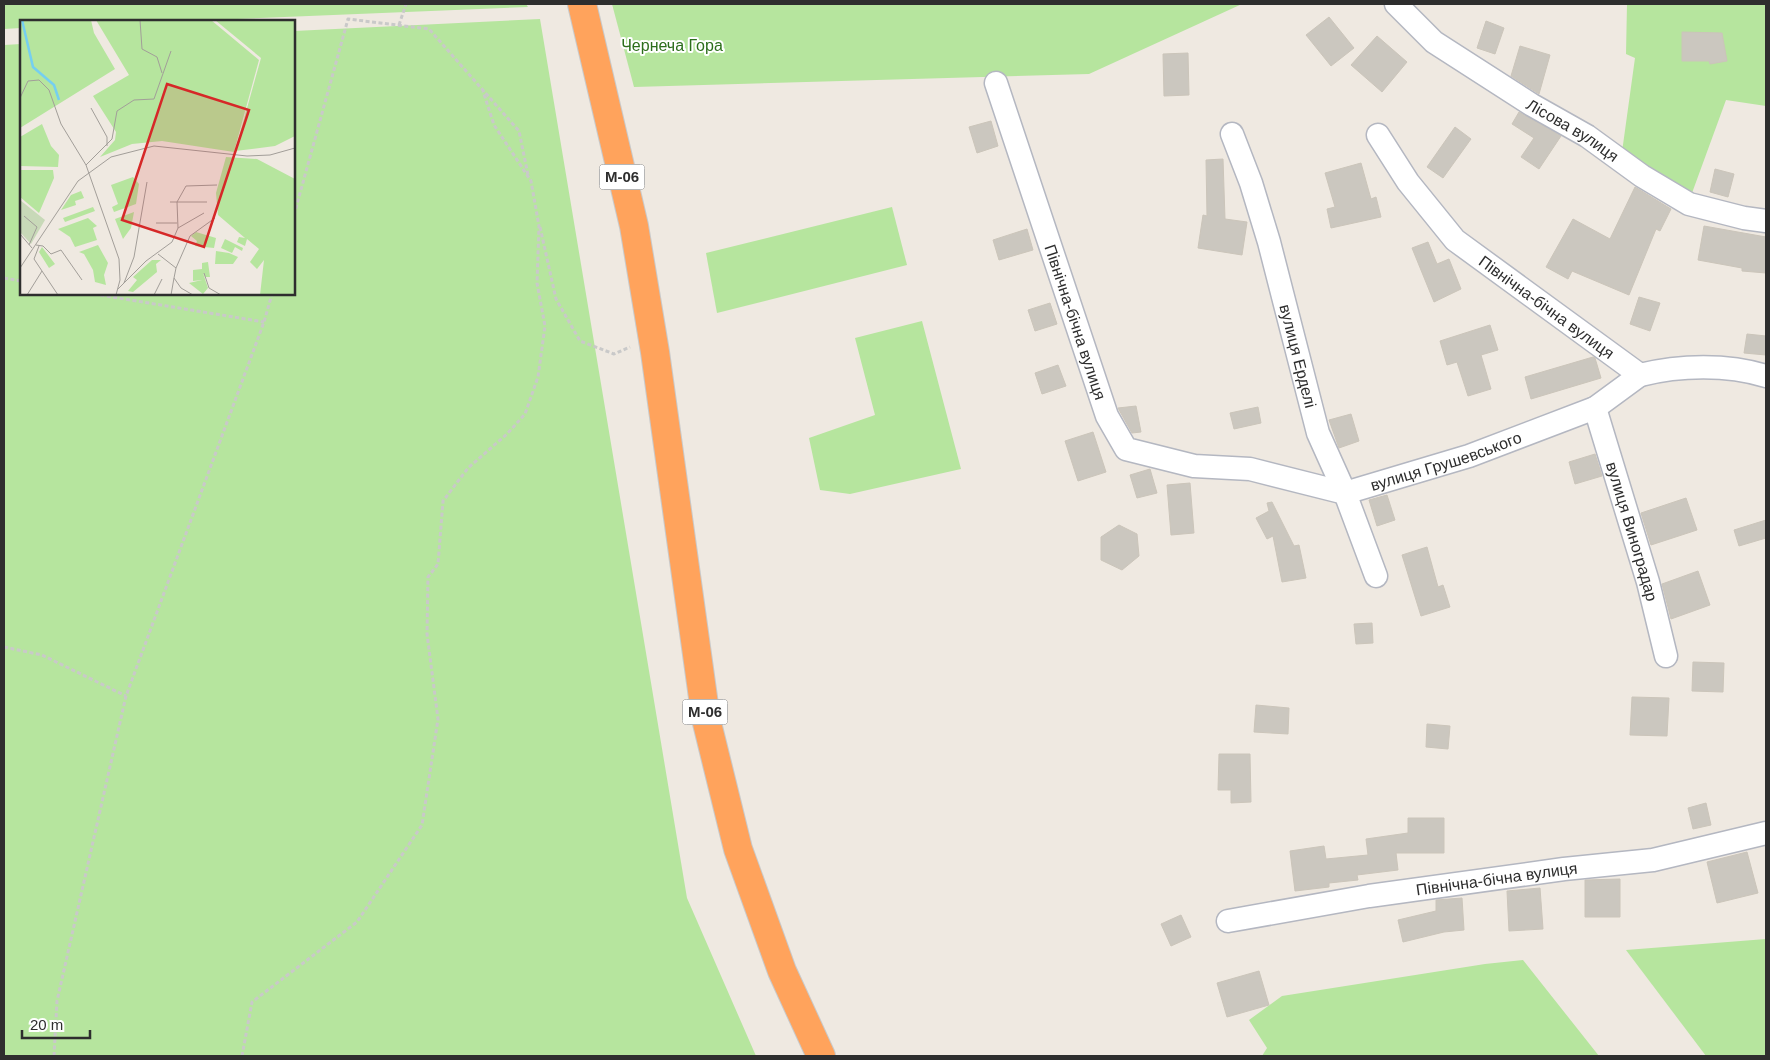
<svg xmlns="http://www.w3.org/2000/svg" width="1770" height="1060" font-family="Arial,sans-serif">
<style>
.green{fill:#b6e59e}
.building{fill:#cbc7bf;stroke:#cbc5ba}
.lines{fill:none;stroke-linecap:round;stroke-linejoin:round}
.street-casing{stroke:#b4b7c1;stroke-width:25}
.highway-casing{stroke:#c9c9c9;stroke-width:30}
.path{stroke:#c9c9c9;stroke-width:3;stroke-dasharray:4 2.5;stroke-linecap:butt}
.street{stroke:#fff;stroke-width:22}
.highway{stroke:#ffa35c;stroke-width:28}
.labels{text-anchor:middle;stroke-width:4;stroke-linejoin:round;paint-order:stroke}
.shield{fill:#fff;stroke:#6d6d6d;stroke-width:1}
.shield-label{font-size:15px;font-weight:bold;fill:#2e2e2e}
.park-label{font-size:16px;fill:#2c6e1b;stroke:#fff}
.street-label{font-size:16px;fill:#2e2e2e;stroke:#fff}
.inset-river{fill:none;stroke:#75cff0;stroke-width:2.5}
.inset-road{fill:none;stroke:#a29e99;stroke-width:1}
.view{fill:#d62828;fill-opacity:0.15;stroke:#d62828;stroke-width:2.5}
.inset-edge{fill:none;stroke:#2e2e2e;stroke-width:2.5}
</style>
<rect width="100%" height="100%" fill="#efe9e1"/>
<g class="green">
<path d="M 4,4 L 526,4 L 528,7 L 188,21 L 21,21 L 21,28 L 4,29 Z"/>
<path d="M 612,4 L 1242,4 L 1089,74 L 634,87 Z"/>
<path d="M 1627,4 L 1766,4 L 1766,106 L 1726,100 L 1692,193 L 1622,152 L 1635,58 L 1626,54 Z"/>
<path d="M 540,19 L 687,898 L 756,1056 L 4,1056 L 4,45 L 21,44 L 21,294 L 294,294 L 294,31 Z"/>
<path d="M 892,207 L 907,265 L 717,313 L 706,253 Z"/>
<path d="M 922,321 L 961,469 L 850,494 L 820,490 L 809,438 L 875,415 L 855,338 Z"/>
<path d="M 1766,939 L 1766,1056 L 1706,1056 L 1626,950 Z"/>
<path d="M 1523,960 L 1599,1056 L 1262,1056 L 1267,1048 L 1249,1020 L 1282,996 L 1485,964 Z"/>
</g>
<g class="building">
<path d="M 1329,17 L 1354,48 L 1331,66 L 1306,35 Z"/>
<path d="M 1486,21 L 1504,28 L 1495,54 L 1477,48 Z"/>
<path d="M 1682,32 L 1722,33 L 1727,61 L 1710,64 L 1709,61 L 1682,61 Z"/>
<path d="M 1377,36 L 1407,62 L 1382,92 L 1351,65 Z"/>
<path d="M 1520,46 L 1550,55 L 1539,94 L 1511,76 Z"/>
<path d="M 1188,53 L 1189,95 L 1164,96 L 1163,54 Z"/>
<path d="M 1519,112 L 1561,136 L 1539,169 L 1521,157 L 1534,138 L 1512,124 Z"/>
<path d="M 991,121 L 998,146 L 977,153 L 969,127 Z"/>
<path d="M 1455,127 L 1471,139 L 1443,178 L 1427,167 Z"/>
<path d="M 1223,159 L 1225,219 L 1247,222 L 1242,255 L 1198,248 L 1203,215 L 1207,216 L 1206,160 Z"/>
<path d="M 1361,163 L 1371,199 L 1376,197 L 1381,217 L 1331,228 L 1327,209 L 1335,207 L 1325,173 Z"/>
<path d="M 1715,169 L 1734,174 L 1728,197 L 1710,192 Z"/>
<path d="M 1635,187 L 1671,209 L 1660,231 L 1656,229 L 1629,295 L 1572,271 L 1568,279 L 1546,267 L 1573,219 L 1610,239 Z"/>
<path d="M 1704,226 L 1766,237 L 1766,273 L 1742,271 L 1742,268 L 1698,260 Z"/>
<path d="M 1027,229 L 1033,250 L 999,260 L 993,240 Z"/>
<path d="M 1428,242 L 1437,264 L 1449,259 L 1461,289 L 1434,302 L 1412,248 Z"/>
<path d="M 1639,297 L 1660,303 L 1650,331 L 1630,324 Z"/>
<path d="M 1050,303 L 1057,324 L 1035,331 L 1028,310 Z"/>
<path d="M 1490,325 L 1498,350 L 1481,355 L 1491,389 L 1468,396 L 1457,362 L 1447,365 L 1440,341 Z"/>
<path d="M 1747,334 L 1766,336 L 1766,355 L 1744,353 Z"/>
<path d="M 1593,357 L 1595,358 L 1601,378 L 1531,399 L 1525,377 Z"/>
<path d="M 1058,365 L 1066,386 L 1042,394 L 1035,373 Z"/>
<path d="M 1136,406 L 1141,432 L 1132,433 L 1118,408 Z"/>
<path d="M 1258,407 L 1261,423 L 1234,429 L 1230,413 Z"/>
<path d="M 1351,414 L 1359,441 L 1339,448 L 1329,420 Z"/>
<path d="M 1093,432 L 1106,472 L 1078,481 L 1065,441 Z"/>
<path d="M 1595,454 L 1602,476 L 1575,484 L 1569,462 Z"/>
<path d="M 1150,469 L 1157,493 L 1137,498 L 1130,475 Z"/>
<path d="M 1190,483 L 1194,533 L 1171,535 L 1167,485 Z"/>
<path d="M 1387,495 L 1395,520 L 1377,526 L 1369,500 Z"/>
<path d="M 1686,498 L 1697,530 L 1651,545 L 1641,513 Z"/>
<path d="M 1272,502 L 1294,546 L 1299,545 L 1306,578 L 1282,582 L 1273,536 L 1267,539 L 1256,518 L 1269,511 L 1267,503 Z"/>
<path d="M 1766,520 L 1766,538 L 1739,546 L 1734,530 Z"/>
<path d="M 1119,525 L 1137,534 L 1139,556 L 1122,570 L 1101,560 L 1101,537 Z"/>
<path d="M 1427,547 L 1438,587 L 1443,585 L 1450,607 L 1421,616 L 1402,555 Z"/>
<path d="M 1698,571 L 1710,605 L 1671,619 L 1662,584 Z"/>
<path d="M 1372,623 L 1373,643 L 1356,644 L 1354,624 Z"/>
<path d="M 1693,662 L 1724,663 L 1723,692 L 1692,691 Z"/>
<path d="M 1632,697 L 1669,698 L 1667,736 L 1630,735 Z"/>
<path d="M 1256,705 L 1289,708 L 1288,734 L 1254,732 Z"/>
<path d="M 1427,724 L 1450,726 L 1448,749 L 1426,747 Z"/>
<path d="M 1219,754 L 1250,754 L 1251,802 L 1231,803 L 1231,790 L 1218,790 Z"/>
<path d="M 1706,803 L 1711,825 L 1693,829 L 1688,808 Z"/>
<path d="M 1408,818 L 1444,818 L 1444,853 L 1396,853 L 1398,870 L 1357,875 L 1358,880 L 1329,883 L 1329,887 L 1295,891 L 1290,851 L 1324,846 L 1326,859 L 1368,855 L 1366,839 L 1408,833 Z"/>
<path d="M 1747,852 L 1758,893 L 1717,903 L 1707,862 Z"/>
<path d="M 1620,879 L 1620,917 L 1585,917 L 1585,880 Z"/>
<path d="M 1540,888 L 1543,929 L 1509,931 L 1507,891 Z"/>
<path d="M 1462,898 L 1464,930 L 1444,932 L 1403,942 L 1398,920 L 1436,911 L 1436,900 Z"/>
<path d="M 1181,915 L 1191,937 L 1171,946 L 1161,924 Z"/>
<path d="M 1259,971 L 1269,1005 L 1227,1017 L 1217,983 Z"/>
</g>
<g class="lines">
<defs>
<g id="street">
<path id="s1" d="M 1396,4 L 1434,42 L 1532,105 L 1587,136 L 1642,176 L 1689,204 L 1744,218 L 1766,221"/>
<path id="s2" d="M 996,83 L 1107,416 L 1126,449 L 1194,466 L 1250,469 L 1345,493 L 1469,456 L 1595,408 L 1640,375"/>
<path id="s3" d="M 1232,134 L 1251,183 L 1269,242 L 1318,433 L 1345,493 L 1376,576"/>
<path id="s4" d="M 1378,135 L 1408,182 L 1455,240 L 1640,375 C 1680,365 1727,364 1766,376"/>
<path id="s5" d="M 1595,408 L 1648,582 L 1666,656"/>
<path id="s6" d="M 1228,921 L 1369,896 L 1564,869 L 1653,860 L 1766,833"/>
</g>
<path id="highway" d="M 582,4 L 634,226 L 655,352 L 706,719 L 738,849 L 782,971 L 821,1056"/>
</defs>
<use href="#street" class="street-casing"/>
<use href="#highway" class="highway-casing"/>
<g class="path">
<path d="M 399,25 L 406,4"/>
<path d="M 294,215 L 348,19 L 429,29 L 519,131 L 528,175"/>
<path d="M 540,227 L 556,299 L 580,341 L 614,354 L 630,347"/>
<path d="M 4,278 L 21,281"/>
<path d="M 94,294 L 264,322"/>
<path d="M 4,647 L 42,655 L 126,696"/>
<path d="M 54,1056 L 57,1001 L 126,696 L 264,322 L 272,294"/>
<path d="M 242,1056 L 252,1002 L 357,922 L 422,825 L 438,719 L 427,634 L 428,577 L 438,564 L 443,501 L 468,468 L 507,434 L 525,414 L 538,377 L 545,326 L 537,283 L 539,226 L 531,181 L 494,125 L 483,91"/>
</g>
<use href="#street" class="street"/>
<use href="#highway" class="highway"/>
</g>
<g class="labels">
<g class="shield">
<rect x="599.5" y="164.5" width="45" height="25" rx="4"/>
<rect x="682.5" y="699.5" width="45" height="25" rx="4"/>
</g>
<g class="shield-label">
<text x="622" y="182">М-06</text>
<text x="705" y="717">М-06</text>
</g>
<g class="park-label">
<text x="672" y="51">Чернеча Гора</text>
</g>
<g class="street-label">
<text dy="6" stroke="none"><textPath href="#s1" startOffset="218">Лісова вулиця</textPath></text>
<text dy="6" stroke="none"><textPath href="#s4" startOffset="244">Північна-бічна вулиця</textPath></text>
<text dy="6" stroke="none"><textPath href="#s2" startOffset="252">Північна-бічна вулиця</textPath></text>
<text dy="6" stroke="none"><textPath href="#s3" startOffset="232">вулиця Ерделі</textPath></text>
<text dy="6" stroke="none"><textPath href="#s2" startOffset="719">вулиця Грушевського</textPath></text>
<text dy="6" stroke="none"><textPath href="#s5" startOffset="129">вулиця Виноградар</textPath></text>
<text dy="6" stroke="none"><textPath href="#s6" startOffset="272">Північна-бічна вулиця</textPath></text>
</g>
</g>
<g transform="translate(20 20)">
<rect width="275" height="275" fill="#efe9e1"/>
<path d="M 0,0 L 71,0 L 74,13 L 95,49 L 0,108 ZM 76,0 L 191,0 L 239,40 L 214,132 L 142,121 L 112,124 L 80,137 L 95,120 L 96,112 L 73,76 L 109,55 ZM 195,0 L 275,0 L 275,116 L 255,126 L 215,131 L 241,38 ZM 22,104 L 31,126 L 39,135 L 38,147 L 0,146 L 0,117 ZM 206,137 L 237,139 L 275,159 L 275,275 L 240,275 L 244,240 L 237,249 L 230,242 L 239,229 L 227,219 L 225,226 L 217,222 L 219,217 L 225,218 L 198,195 L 196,173 ZM 0,150 L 33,150 L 34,158 L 19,193 L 0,177 ZM 113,157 L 119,164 L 116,184 L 94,192 L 92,187 L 98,184 L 91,165 ZM 61,171 L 64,178 L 55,181 L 56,185 L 41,190 L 51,175 ZM 73,187 L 75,191 L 45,202 L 43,198 ZM 114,192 L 111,208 L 103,219 L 95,199 ZM 68,198 L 77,206 L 73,208 L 77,220 L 55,227 L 50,217 L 38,209 ZM 176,212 L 196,218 L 194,228 L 175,226 L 177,221 L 171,216 ZM 205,219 L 223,228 L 222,231 L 215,227 L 212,233 L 201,228 ZM 78,225 L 88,243 L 84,255 L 86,265 L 75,262 L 73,250 L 64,234 L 59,232 ZM 22,227 L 35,244 L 29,248 L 19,232 ZM 196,231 L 209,233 L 218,237 L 213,244 L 195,244 ZM 132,240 L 141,240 L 136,244 L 137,252 L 113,272 L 108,271 L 117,260 L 113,257 ZM 188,242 L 190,257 L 185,257 L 183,253 L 188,268 L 183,274 L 169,263 L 182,260 L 173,261 L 173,250 L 182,249 L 182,243 Z" fill="#b6e59e"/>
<path d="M 0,180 L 25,200 L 11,224 L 0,212 Z" fill="#c8d9b8"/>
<path class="inset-river" d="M 2,0 L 13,47 L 34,65 L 39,80"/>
<path class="inset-road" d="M 120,0 L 122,29 L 137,37 L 142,53M 0,78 L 8,61 L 19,60 L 29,70 L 41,104 L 66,145 L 99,239 L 100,260 L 96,275M 71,88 L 87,117 L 87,126M 66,145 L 92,119 L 97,91 L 114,80 L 134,79 L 151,31M 150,182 L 187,182M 4,196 L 17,207 L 9,225M 136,203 L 157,203M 158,208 L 157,182 L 166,166 L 197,165M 0,214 L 12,228M 16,225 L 23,226 L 31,234 L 41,230 L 62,260M 19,226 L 14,239 L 38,275M 138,234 L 156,248 L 154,258M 0,248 L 58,161 L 91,137 L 134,126 L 227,136 L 250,135 L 275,128M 156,248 L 170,216 L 195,198M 184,253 L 189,268 L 201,275M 104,263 L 114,237 L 127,162M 97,270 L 126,241 L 152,222 L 158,208 L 184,193M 7,275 L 22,251M 134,275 L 142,259M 151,275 L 154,258 L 161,268 L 173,275"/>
<path class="view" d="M 147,64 L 229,90 L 184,227 L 102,200 Z"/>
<rect width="275" height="275" class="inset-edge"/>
</g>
<rect width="1770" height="1060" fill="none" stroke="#2e2e2e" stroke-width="10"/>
<path d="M22 1030v8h68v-8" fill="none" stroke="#2e2e2e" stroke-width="2.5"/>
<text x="30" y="1030" font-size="15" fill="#2e2e2e" stroke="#ffffff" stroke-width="4" paint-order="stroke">20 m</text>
</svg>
